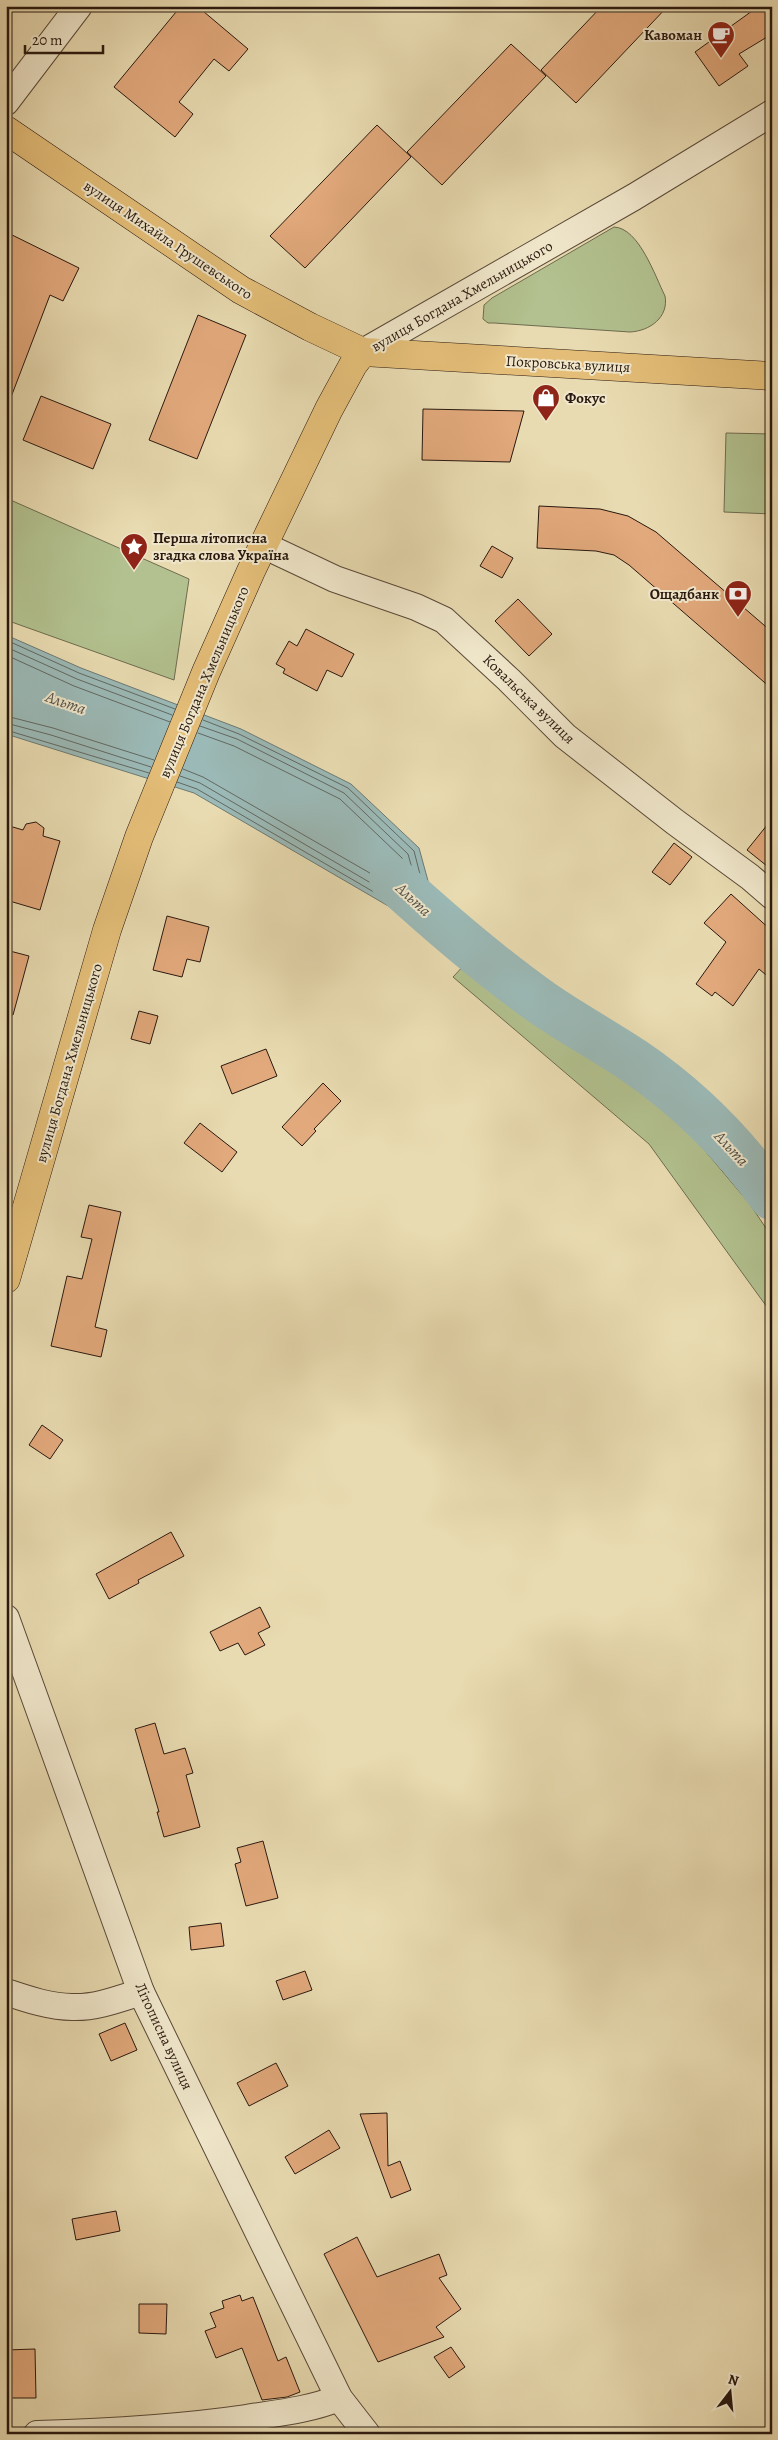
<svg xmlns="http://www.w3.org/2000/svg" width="778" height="2440" font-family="Alegreya,serif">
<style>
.green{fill:#b2c18f;stroke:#6e6c4f}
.water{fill:#9bb9b6;stroke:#6d7973}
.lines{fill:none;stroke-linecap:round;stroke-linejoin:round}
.shore{stroke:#626862;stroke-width:1}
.river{stroke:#9bb9b6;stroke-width:46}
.building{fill:#e2a97c;stroke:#29180f}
.minor-casing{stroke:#594938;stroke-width:28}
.major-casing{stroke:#29180f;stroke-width:29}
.minor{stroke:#f1e8cc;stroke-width:26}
.major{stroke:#e4be78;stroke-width:28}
.labels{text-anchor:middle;stroke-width:4;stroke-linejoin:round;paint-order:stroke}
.poi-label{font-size:15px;font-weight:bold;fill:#29180f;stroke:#f1e8cc;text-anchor:end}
.street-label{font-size:15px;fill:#29180f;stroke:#f1e8cc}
.water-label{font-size:16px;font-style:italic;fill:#515049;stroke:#f1e8cc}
</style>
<rect width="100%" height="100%" fill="#e9dbb1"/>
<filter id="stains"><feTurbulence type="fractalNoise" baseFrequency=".004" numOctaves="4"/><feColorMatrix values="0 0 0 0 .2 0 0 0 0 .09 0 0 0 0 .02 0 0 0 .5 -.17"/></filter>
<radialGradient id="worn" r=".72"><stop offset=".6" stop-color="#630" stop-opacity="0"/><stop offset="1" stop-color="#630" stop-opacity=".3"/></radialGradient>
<g class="green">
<path d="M 614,227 C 639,228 655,276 665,296 C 669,317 650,331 630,332 L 494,323 L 488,323 L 483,319 L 484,305 L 492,298 Z"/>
<path d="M 726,433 L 772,434 L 772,514 L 724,512 Z"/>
<path d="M 6,498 L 189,579 L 174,680 L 6,620 Z"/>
<path d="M 468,961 L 538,1017 L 669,1108 L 749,1203 L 772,1237 L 772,1314 L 649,1144 L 453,977 Z"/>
</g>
<path class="water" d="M 6,635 L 81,668 L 241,729 L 351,784 L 419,848 L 439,921 L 402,914 L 194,793 L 6,734 Z"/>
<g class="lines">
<g class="shore">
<path d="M 6,640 L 79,673 L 175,709"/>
<path d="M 6,647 L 77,679 L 172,715"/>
<path d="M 6,655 L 74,686 L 170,722"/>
<path d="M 6,716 L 53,728 L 154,760"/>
<path d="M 6,723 L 51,735 L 151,767"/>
<path d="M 6,730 L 149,773"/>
<path d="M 183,769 L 203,777 L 408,895 L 411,894 L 402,858 L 340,799 L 234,746 L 198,733"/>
<path d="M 180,776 L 200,783 L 405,903 L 422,905 L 408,854 L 344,793 L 237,739 L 200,726"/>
<path d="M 177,782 L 197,789 L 403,909 L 430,913 L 414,851 L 348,788 L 239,734 L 203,720"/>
</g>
<path class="river" d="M 392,879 C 439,922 489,965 541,1002 C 571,1023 604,1041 634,1061 C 687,1097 735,1145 772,1197"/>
</g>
<g class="building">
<path d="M 181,6 L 197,6 L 248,49 L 229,71 L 214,59 L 179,102 L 193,114 L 175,137 L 114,87 Z"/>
<path d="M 602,6 L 668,6 L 576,103 L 541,70 Z"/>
<path d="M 759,6 L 772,6 L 772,34 L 739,54 L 748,66 L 719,86 L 695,52 Z"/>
<path d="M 511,44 L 546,76 L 442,185 L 407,152 Z"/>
<path d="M 377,125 L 411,157 L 305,268 L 270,236 Z"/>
<path d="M 6,232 L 79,268 L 63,301 L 50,295 L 8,405 L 6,405 Z"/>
<path d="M 198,315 L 246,335 L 197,459 L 149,440 Z"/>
<path d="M 41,396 L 111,424 L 93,469 L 23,440 Z"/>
<path d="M 423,409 L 524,411 L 510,462 L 422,460 Z"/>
<path d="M 539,506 L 600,509 L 628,516 L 656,532 L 772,632 L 772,689 L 629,565 L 614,555 L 596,551 L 537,548 Z"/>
<path d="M 492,546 L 513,558 L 502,578 L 480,566 Z"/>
<path d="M 518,599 L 552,634 L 529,656 L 495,621 Z"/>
<path d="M 306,629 L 354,654 L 342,677 L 327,670 L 317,691 L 283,673 L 285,669 L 276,664 L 289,641 L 297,646 Z"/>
<path d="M 772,819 L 772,870 L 747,850 Z"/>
<path d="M 36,822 L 44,828 L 43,836 L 60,841 L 40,910 L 6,900 L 6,825 L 23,830 L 26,824 Z"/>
<path d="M 674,843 L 692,857 L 670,885 L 652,872 Z"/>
<path d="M 731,894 L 772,931 L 772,980 L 759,969 L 733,1006 L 715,992 L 712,996 L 696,984 L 726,942 L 704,923 Z"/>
<path d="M 167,916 L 209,927 L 200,962 L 187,959 L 182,977 L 153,970 Z"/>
<path d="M 6,950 L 29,956 L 13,1015 L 6,1014 Z"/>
<path d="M 139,1011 L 158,1016 L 150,1044 L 131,1039 Z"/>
<path d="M 266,1049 L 277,1076 L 232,1094 L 221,1066 Z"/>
<path d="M 323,1083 L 341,1101 L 314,1129 L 316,1131 L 302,1146 L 282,1127 Z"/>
<path d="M 200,1123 L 237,1152 L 222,1172 L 184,1143 Z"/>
<path d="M 89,1205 L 121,1212 L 95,1327 L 107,1330 L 101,1357 L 51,1346 L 67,1276 L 82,1279 L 92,1239 L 81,1237 Z"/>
<path d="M 42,1425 L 63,1440 L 50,1459 L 29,1445 Z"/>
<path d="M 171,1532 L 184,1556 L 138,1580 L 139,1583 L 109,1599 L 96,1574 Z"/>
<path d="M 260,1607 L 270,1627 L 258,1633 L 265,1645 L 245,1655 L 238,1643 L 220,1651 L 210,1632 Z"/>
<path d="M 155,1723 L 164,1754 L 185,1748 L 193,1773 L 186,1775 L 200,1827 L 164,1837 L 157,1812 L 159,1812 L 135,1729 Z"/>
<path d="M 263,1841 L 278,1898 L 246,1906 L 235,1864 L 241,1862 L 237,1848 Z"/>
<path d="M 221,1923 L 224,1946 L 191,1950 L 189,1927 Z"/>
<path d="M 305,1971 L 312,1990 L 283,2000 L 276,1981 Z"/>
<path d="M 125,2023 L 137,2050 L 111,2061 L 99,2034 Z"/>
<path d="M 276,2063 L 288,2086 L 249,2106 L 237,2083 Z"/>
<path d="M 387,2113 L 388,2166 L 400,2161 L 411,2190 L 391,2198 L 360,2114 Z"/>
<path d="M 329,2130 L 340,2148 L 295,2174 L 285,2157 Z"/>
<path d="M 116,2211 L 120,2231 L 76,2240 L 72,2219 Z"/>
<path d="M 357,2237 L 377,2277 L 439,2254 L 447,2275 L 439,2278 L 461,2309 L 436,2327 L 444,2337 L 378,2362 L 324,2254 Z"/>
<path d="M 240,2295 L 242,2301 L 253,2297 L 278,2361 L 286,2357 L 300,2392 L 287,2397 L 262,2400 L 242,2348 L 216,2358 L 205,2331 L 216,2327 L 210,2313 L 224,2308 L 222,2301 Z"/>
<path d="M 139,2304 L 167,2304 L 166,2334 L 139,2333 Z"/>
<path d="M 451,2347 L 465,2367 L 449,2378 L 434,2357 Z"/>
<path d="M 35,2349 L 36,2398 L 6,2398 L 6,2350 Z"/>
</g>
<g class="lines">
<defs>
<g id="minor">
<path d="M 6,102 L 79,6"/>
<path d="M 363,352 L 634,197 L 772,113"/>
<path d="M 263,545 L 335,579 L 416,607 L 444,620 L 509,680 L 565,736 L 675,822 L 750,877 L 772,896"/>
<path d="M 6,1618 L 141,1992 L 339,2398 L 367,2434"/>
<path d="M 6,1992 C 27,1999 50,2007 72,2007 C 95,2008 119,1999 141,1992"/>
<path d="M 37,2434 C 107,2432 177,2428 246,2418 C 278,2413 309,2410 339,2398"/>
</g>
<g id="major">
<path d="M 6,130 L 241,290 L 310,327 L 363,352 L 772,376"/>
<path d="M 6,1279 L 107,930 L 139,837 L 206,672 L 251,571 L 329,409 L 353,365 L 363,352"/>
</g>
</defs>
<use href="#minor" class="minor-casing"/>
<use href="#major" class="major-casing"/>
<use href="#minor" class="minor"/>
<use href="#major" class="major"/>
</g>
<defs>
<symbol id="cafe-pin" viewBox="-11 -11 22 30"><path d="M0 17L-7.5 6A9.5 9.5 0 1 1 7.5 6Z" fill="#8f2418" stroke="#f1e8cc"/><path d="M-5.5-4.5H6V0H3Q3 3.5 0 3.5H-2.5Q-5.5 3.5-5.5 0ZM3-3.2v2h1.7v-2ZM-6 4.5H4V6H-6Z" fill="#fff"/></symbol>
<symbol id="shop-pin" viewBox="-11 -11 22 30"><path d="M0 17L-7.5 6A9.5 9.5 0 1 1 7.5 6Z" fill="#8f2418" stroke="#f1e8cc"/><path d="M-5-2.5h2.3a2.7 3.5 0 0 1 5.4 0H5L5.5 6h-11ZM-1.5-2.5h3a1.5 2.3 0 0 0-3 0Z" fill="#fff"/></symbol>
<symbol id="sight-pin" viewBox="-11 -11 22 30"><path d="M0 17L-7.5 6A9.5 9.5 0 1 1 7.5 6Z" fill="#8f2418" stroke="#f1e8cc"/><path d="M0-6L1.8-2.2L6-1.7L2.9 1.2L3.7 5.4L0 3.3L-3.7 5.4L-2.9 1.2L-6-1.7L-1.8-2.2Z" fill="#fff"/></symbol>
<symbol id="bank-pin" viewBox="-11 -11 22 30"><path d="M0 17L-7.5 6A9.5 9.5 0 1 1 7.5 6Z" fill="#8f2418" stroke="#f1e8cc"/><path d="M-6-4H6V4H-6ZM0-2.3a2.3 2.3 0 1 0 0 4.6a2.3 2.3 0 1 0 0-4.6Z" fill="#fff"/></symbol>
</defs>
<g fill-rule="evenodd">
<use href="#cafe-pin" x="705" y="19" width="32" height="43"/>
<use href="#shop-pin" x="530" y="382" width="32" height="43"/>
<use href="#sight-pin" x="118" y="531" width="32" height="43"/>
<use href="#bank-pin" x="722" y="578" width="32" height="43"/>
</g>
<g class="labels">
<g class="poi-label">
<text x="702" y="40">Кавоман</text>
<text x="565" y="403" text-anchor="start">Фокус</text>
<text x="153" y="543" text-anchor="start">Перша літописна<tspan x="153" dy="17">згадка слова Україна</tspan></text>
<text x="719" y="599">Ощадбанк</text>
</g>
<g class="street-label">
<text transform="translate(168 240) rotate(34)" y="5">вулиця Михайла Грушевського</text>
<text transform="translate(462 296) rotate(-30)" y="5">вулиця Богдана Хмельницького</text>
<text transform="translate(568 364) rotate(3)" y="5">Покровська вулиця</text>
<text transform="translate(204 682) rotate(-67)" y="5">вулиця Богдана Хмельницького</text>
<text transform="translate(529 699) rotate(44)" y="5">Ковальська вулиця</text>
<text transform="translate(69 1063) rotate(-74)" y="5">вулиця Богдана Хмельницького</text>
<text transform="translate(164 2036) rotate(65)" y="5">Літописна вулиця</text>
</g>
<g class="water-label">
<text transform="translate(66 702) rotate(19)" y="6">Альта</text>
<text transform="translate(414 899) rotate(43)" y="6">Альта</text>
<text transform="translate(732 1148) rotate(47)" y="6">Альта</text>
</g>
</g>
<rect width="778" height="2440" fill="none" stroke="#e9dbb1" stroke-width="25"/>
<rect x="8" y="8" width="763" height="2425" fill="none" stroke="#29180f" stroke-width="2.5"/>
<rect x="12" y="12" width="753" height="2415" fill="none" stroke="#29180f"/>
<g transform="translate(730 2392) rotate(16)" stroke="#f1e8cc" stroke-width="4" paint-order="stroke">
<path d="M0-4L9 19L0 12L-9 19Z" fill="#29180f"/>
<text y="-8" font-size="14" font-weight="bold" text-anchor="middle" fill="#29180f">N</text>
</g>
<path d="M25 45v8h78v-8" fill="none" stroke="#29180f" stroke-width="2.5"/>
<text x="32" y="45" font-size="15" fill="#29180f" stroke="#f1e8cc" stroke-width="4" paint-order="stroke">20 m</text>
<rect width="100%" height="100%" filter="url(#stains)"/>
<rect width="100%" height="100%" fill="url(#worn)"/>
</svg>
